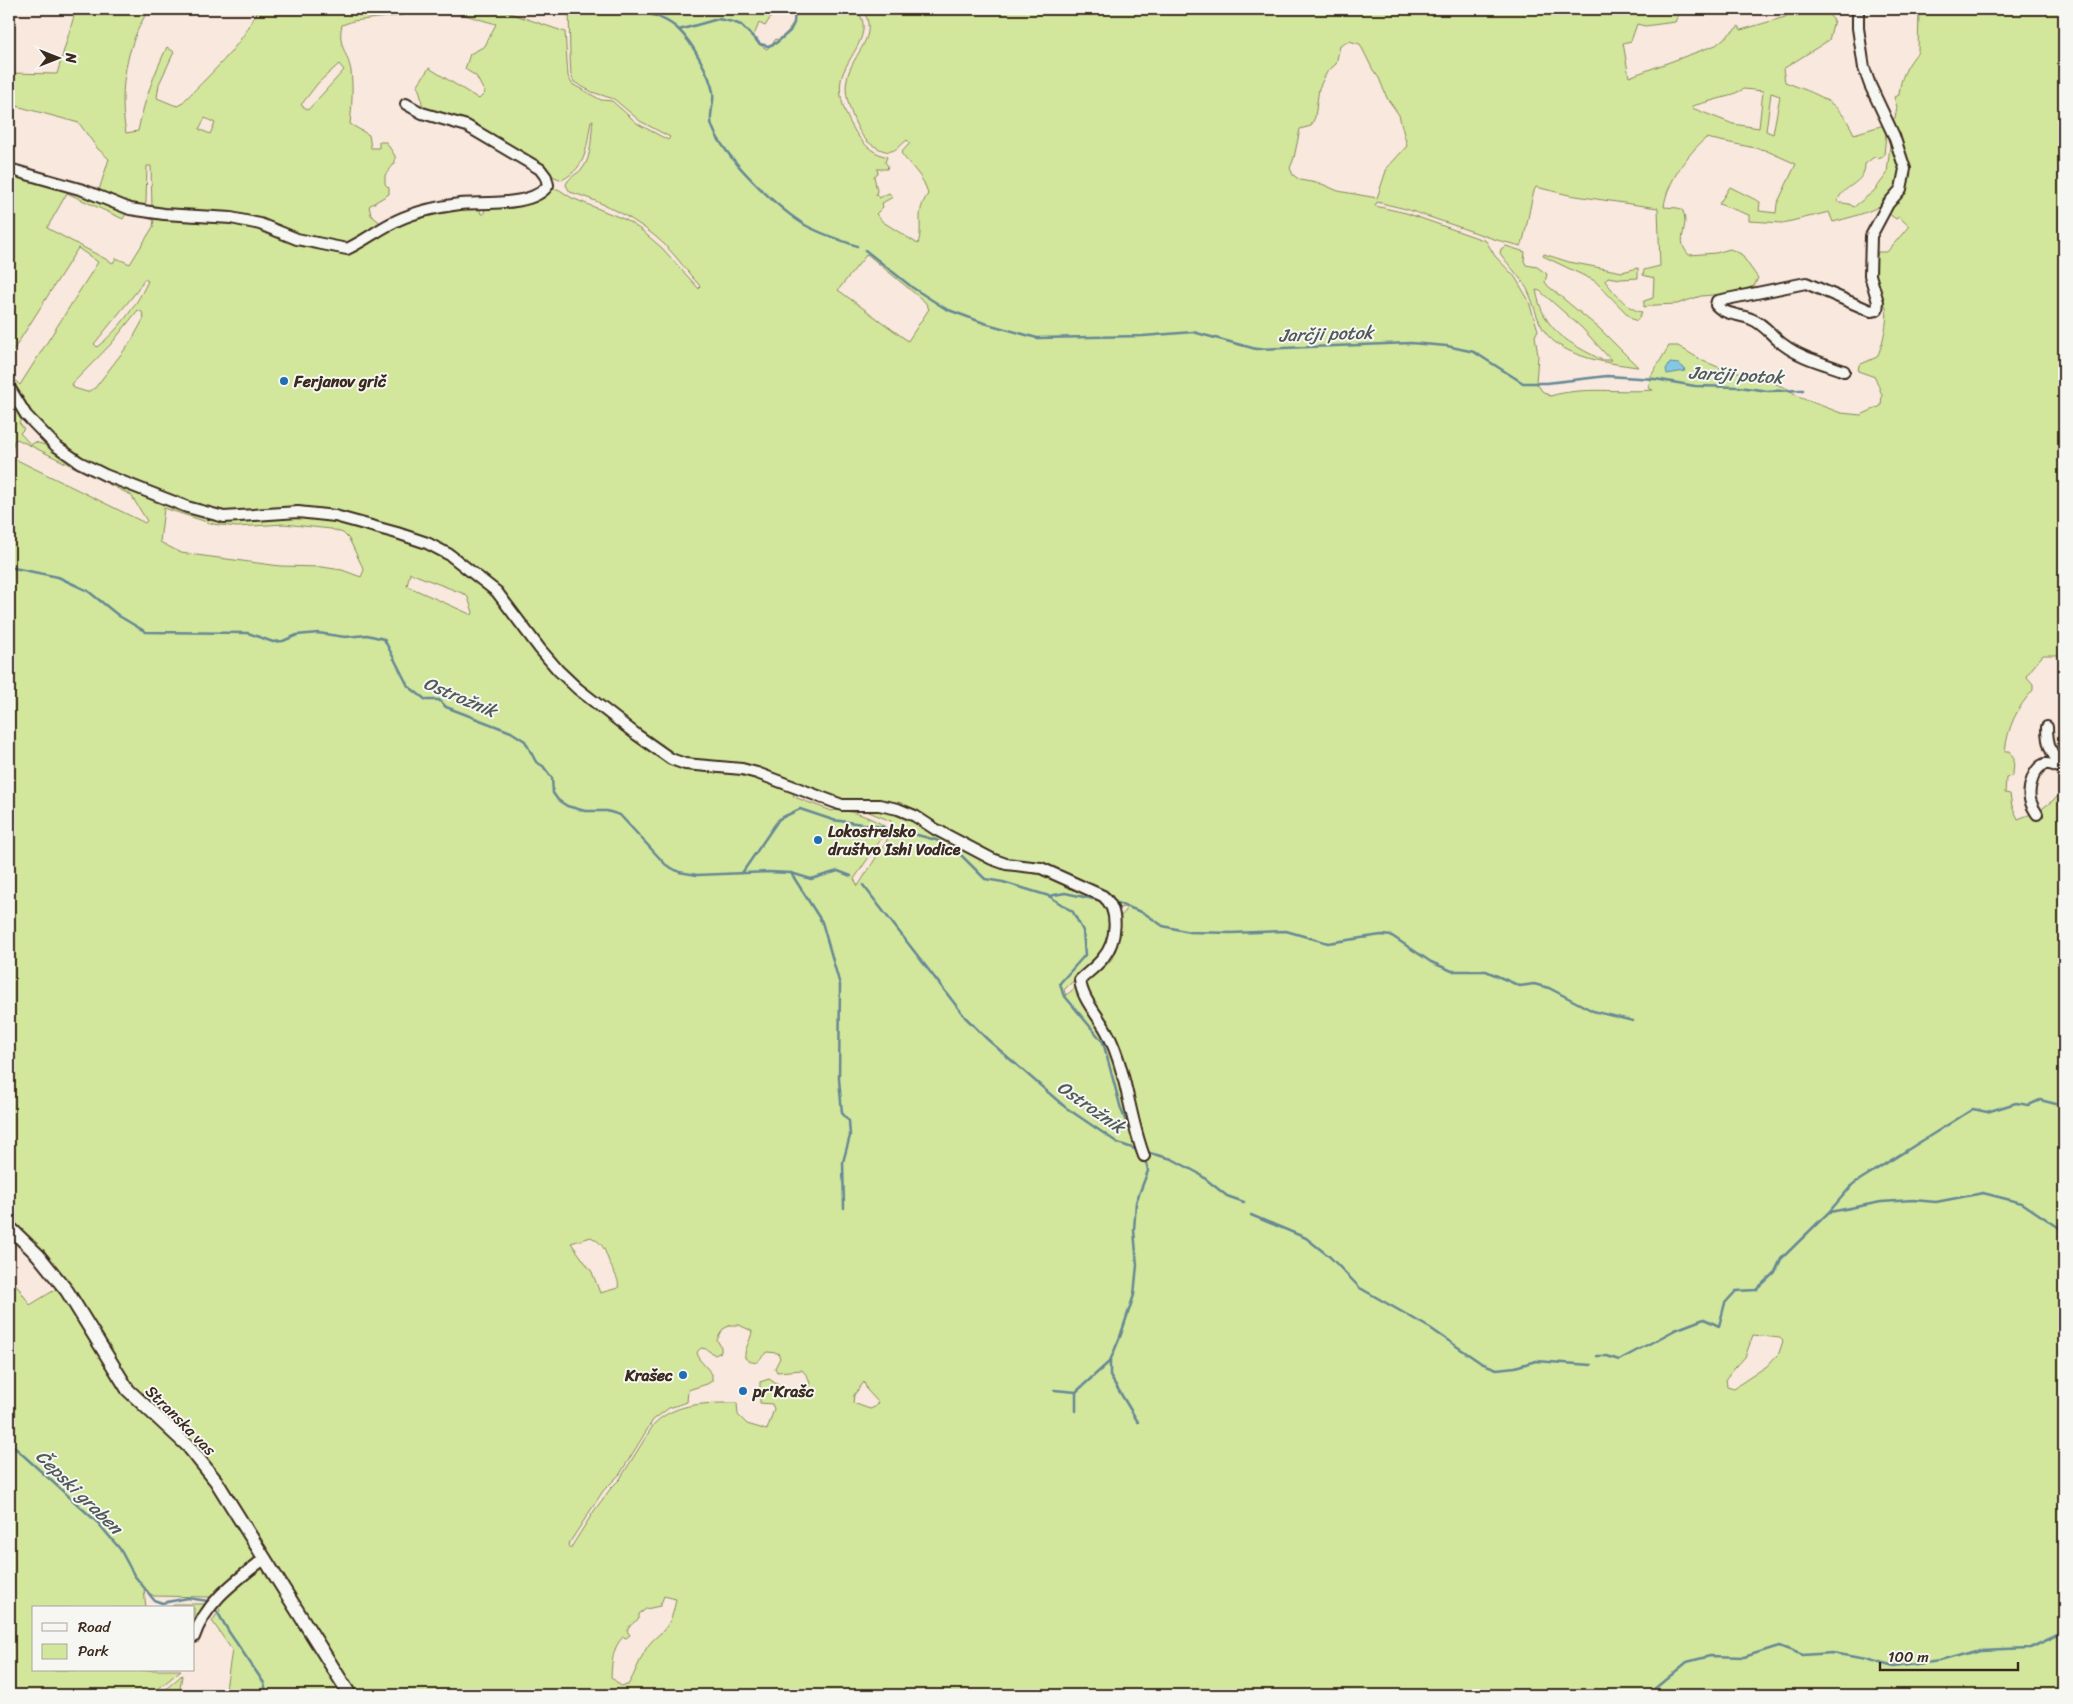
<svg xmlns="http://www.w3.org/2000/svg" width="2073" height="1704" font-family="Sriracha,sans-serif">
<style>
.green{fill:#d2e79b;stroke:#86885c;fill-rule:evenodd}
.water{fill:#83c7e4;stroke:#668895}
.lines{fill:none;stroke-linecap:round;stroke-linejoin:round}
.stream{stroke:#668895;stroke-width:2.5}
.minor-casing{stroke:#3b2a1e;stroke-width:14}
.tertiary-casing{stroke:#3b2a1e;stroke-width:16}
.minor{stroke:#f6f6f2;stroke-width:10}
.tertiary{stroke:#f6f6f2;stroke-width:12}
.poi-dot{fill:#1f6fb2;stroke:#f6f6f2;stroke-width:2}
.labels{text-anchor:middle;stroke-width:4;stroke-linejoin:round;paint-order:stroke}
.poi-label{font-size:16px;font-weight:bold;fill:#3b2a1e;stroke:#f6f6f2;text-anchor:start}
.street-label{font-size:16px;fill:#3b2a1e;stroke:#f6f6f2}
.water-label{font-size:18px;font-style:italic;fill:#515959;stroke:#f6f6f2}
</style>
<rect width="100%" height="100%" fill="#f8e8dd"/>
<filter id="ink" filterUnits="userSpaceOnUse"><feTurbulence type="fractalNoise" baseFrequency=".02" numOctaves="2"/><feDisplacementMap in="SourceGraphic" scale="10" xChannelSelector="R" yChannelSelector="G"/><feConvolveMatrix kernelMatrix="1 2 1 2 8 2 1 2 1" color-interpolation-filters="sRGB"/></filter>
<g filter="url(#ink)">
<g class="green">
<path d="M 76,9 L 149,9 C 126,45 118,91 126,133 L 138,131 C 144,101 154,74 167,47 L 174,52 L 159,84 L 157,98 L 174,105 L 179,106 C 208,76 242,47 258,9 L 408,9 L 403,15 L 353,21 L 342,25 C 337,45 348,53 351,71 C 353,89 352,106 350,124 L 369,135 L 371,148 L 379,148 L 379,142 L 386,142 L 395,156 L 395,163 L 385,175 L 385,184 L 389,188 L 389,194 L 369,206 L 371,215 L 383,225 L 354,243 L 335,246 L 287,231 L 152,209 L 151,166 L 147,166 L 146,202 L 143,209 L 98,193 L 109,159 L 97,148 L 79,123 L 9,104 L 9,73 L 57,74 ZM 339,64 L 344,70 L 308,110 L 301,105 L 318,83 ZM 205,118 L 215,123 L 210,134 L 199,129 Z"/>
<path d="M 444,9 L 498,9 L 565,32 L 568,76 L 572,84 L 601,100 L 612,101 L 638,124 L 668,140 L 670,137 L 640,121 L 614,99 L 592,92 L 574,82 L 571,75 L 570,56 L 569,9 L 776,9 L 765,26 L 759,23 L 753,38 L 758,39 L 757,43 L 767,49 L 776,39 L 781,40 C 788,31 798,21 794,9 L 856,9 C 877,33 846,56 841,80 C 838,96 845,114 853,128 C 862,143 870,152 887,157 L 885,162 L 888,166 L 887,169 L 877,169 L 878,173 L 874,176 L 877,191 L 876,194 L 879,198 L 889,193 L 893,197 L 882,203 L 883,207 L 876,214 L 883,222 L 918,244 C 924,225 914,214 928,194 C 924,176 911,167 901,153 L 910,143 L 907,140 C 894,151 891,156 874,146 C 863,140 859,131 854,120 C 849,106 844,93 847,79 C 852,53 881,36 862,9 L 1681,9 L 1675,22 L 1645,26 L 1637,24 L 1631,41 L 1623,43 L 1629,77 L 1716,45 L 1739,26 L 1741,30 L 1785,17 L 1796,9 L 1822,9 L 1834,20 L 1829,40 L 1783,69 L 1785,82 C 1818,95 1838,99 1854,134 L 1884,125 L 1886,134 L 1884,155 L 1879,158 L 1874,157 L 1865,164 C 1865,185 1843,184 1837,202 L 1849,204 L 1854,207 L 1874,191 L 1887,174 L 1891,135 C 1896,147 1904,160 1903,173 C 1902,206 1859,215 1833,222 L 1829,212 L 1783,223 L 1749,221 L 1749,215 L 1719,204 L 1730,187 L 1760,202 L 1759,211 L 1776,213 L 1777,204 L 1796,164 L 1765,150 L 1706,138 C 1688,153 1666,184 1664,207 L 1678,208 L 1683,211 C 1690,229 1674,239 1689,255 L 1716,253 L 1730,249 L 1741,254 L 1758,278 L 1754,286 L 1734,293 L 1701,296 L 1677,304 L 1655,305 L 1644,307 L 1644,301 L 1653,298 L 1654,278 L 1643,275 L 1644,270 L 1660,266 L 1658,208 L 1569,195 L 1536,187 C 1531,194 1527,232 1521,246 L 1497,240 L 1406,209 L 1377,202 L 1375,206 L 1406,213 L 1486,241 L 1495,256 L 1515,277 L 1528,299 L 1538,330 L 1535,336 L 1538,356 L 1536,382 L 1542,391 L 1550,396 C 1586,386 1616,393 1653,390 L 1648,388 L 1651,376 L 1669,346 L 1678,346 L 1703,361 L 1731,372 L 1744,372 L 1754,375 L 1788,389 L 1801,398 L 1841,413 L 1861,415 L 1881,406 L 1882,395 L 1875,377 L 1858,371 L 1859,365 L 1877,357 C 1882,348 1889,318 1886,308 C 1880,289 1870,273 1878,252 L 1887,252 L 1909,226 L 1899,217 L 1896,219 L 1889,214 L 1889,206 C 1918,172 1906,158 1889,121 L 1895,118 L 1897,107 L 1894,97 L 1899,95 C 1900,78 1907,65 1918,52 L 1919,9 L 2064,9 L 2064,655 L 2043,655 L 2026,676 L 2033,684 L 2033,690 C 2017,708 2008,726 2005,751 L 2010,751 L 2014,759 L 2013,775 L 2006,778 L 2005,793 L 2010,794 L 2012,806 L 2018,819 L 2039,811 L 2064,792 L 2064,1695 L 355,1695 C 316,1635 279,1573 240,1513 C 227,1492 216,1472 201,1453 C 177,1421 142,1402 119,1369 C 81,1315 61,1265 9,1222 L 9,391 L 24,416 L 19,423 L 24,429 L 20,433 L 31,445 L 35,442 L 55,448 L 104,477 L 203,515 L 223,519 L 298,515 L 329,518 L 388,533 L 436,551 L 457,563 L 502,601 L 527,636 L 556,671 L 574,689 L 658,754 L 672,762 L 685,766 L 737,770 L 753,774 L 793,791 L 794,797 L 832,811 C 843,807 878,819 886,828 L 886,832 L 854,879 L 858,886 L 886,842 L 893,827 L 891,821 L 780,776 L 751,768 L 679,759 L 662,751 L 633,730 L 562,672 L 534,639 L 507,598 L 458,559 L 440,547 L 421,539 L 322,511 L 300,509 L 222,515 L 190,506 L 79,460 L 52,441 L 37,425 L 9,383 L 9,375 L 20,385 L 98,262 L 78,248 L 9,357 L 9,172 C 33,180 58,185 82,193 C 103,200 123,210 146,214 C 183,220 222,216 259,226 C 283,233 321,255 346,251 C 362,249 376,232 391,225 C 419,211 448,207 479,207 L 481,214 L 484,214 L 485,206 L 500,206 L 535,199 L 549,190 L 558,189 L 572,198 L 626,220 L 641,230 L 662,248 L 699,289 L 700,286 C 688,273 678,258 665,245 C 639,220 604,202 570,192 L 566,185 C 568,177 578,174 583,168 C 592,157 591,134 593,120 L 591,121 C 586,147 588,166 562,180 L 552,176 L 531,160 L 489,134 L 456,119 L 425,112 C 420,104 423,95 417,86 L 429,68 L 479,99 L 485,93 L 476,76 L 465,69 L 470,54 L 485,46 L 496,24 ZM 1349,41 L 1360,44 L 1373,70 L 1379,78 L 1387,98 L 1399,115 L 1407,146 L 1387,168 L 1377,198 L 1338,191 L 1322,184 L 1300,180 L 1293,175 L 1290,168 L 1294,158 L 1300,129 L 1311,126 L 1315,117 L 1319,88 L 1327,72 L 1336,64 L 1340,46 ZM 1744,89 L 1763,91 L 1759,128 L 1733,124 L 1692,108 L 1692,106 L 1729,96 ZM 1771,93 L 1780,96 L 1773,134 L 1766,131 ZM 67,193 L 123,219 L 127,212 L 154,220 L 153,227 L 130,264 L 116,258 L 113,263 L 47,228 ZM 867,254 L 925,302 L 929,309 L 908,341 L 838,290 ZM 144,279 L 148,281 C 137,305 118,331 97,347 L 94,344 L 137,291 ZM 138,310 L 142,312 L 144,318 L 132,340 L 95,388 L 87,392 L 74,388 L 72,384 L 111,344 ZM 17,439 L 131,495 L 147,521 L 145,523 L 13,458 L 11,456 L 14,441 ZM 164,508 L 213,524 L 237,527 L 284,524 L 331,529 L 343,533 L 349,539 L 364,570 L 361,577 L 342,570 L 322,567 L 280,566 L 181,553 L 160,542 ZM 410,573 L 467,595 L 473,612 L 472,615 L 407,586 ZM 1102,893 L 1114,902 L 1118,908 L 1125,907 L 1126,911 C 1111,922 1121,940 1114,955 C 1107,969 1093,974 1081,983 C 1076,986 1071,992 1066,995 L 1064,990 C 1075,978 1092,968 1101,955 C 1110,943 1118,919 1109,906 C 1107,903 1103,900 1100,898 ZM 591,1237 C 607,1246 604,1252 611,1266 C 614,1273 620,1280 618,1288 L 600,1293 L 592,1272 L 571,1243 ZM 731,1325 L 739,1325 L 752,1331 C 751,1341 744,1348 745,1358 C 758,1368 758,1359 767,1352 L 778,1353 L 780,1358 L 775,1368 L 777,1372 L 802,1370 L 808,1377 L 810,1384 L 807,1389 L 787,1391 L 769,1379 L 760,1382 L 760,1403 L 772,1404 L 774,1409 L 767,1430 L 747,1424 L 738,1415 L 737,1403 C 708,1403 676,1402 654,1424 L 620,1479 L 611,1488 L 594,1511 L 570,1549 L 568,1545 L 603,1491 L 620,1474 L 653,1420 L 669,1408 L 687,1402 L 688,1390 L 707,1384 L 712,1381 L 712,1374 L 699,1359 L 697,1352 L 701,1348 L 706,1349 L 715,1355 L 721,1352 L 721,1347 L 717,1340 L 723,1329 ZM 1753,1335 L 1780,1338 L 1783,1341 L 1779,1353 L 1767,1366 L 1734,1388 L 1727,1386 L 1726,1378 L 1745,1357 ZM 864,1382 L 867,1390 L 878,1402 L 875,1407 L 870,1409 L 853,1403 L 854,1395 ZM 664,1596 L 676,1599 C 674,1611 671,1623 662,1632 C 656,1637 650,1642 646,1649 C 639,1661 635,1674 628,1685 L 621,1686 L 611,1677 C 612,1662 612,1648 623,1637 L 626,1638 L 630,1635 L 627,1631 C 630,1625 634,1622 639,1619 L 639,1614 L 646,1609 L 660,1606 Z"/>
<path d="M 1506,246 L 1525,252 L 1524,261 L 1526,265 L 1537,267 L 1547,274 L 1545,282 L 1548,286 L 1600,329 L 1638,367 C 1607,363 1554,357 1540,323 C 1534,310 1532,296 1524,284 C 1517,273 1507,264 1500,253 L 1501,249 ZM 1536,290 L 1540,291 L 1582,328 L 1611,360 L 1602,360 C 1569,343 1543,331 1536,290 Z"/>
<path d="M 1544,254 L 1569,262 L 1622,272 L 1638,268 L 1638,278 L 1621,279 L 1608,277 L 1605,281 C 1614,292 1627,310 1642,312 L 1637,321 L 1632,319 L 1595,281 L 1543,256 Z"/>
<path d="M 9,1274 L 30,1305 L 58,1288 L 96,1351 L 121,1388 L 173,1437 L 203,1472 L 253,1550 L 254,1562 L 211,1597 L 154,1596 L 144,1590 L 146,1608 L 34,1608 L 34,1670 L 181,1670 L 151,1695 L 9,1695 L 9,1312 L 13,1310 L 9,1302 Z"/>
<path d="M 259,1567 L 264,1567 L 344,1695 L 225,1695 L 232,1650 L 212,1621 L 220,1610 L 216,1604 Z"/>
<path d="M 176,1604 L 208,1604 L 194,1628 L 194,1608 L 169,1608 Z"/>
<path d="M 182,1675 L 179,1695 L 159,1695 Z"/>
</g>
<path class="water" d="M 1670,363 L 1679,364 L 1684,368 L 1685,371 L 1667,374 L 1666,369 Z"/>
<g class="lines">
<g class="stream">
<path d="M 635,9 C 650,14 667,18 679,30 C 692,42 710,75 713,92 C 715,104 708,115 712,126 C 723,156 777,208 805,225 C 821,234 840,240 857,246"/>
<path d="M 679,30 L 718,19 L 733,22 L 741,25 L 760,44 L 768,46 L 776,43 L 790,31 L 794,23 L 795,9"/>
<path d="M 865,250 L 913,288 L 946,309 L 984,323 L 1037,338 L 1143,336 L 1193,332 L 1256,349 L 1411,343 L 1447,346 L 1474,352 L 1523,383 L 1547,383 L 1607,376 L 1655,379 L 1695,386 L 1739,387 L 1768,391 L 1803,390"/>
<path d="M 9,567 L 58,577 L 88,591 L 119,616 L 146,632 L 248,633 L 273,642 L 283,641 L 297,635 L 318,633 L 345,637 L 367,635 L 384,639 L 408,686 L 426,700 L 439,700 L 446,707 L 511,732 L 525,741 L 536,762 L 543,766 L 552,778 L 553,793 L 558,800 L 567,806 L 585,811 L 607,811 L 620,815 L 666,865 L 679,872 L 697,875 L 769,872 L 791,873 L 811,879 L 838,871 L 851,876"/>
<path d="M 895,829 L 936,840 L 962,856 L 985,879 L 1003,882 L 1049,896 L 1073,912 L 1083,931 L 1085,955 L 1060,983 L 1063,994 L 1103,1042 L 1121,1109 L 1137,1149"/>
<path d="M 742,873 L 779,819 L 800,809 L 833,820 L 884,827"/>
<path d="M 791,873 L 822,922 L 840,985 L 839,1079 L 842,1113 L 849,1121 L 850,1136 L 843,1162 L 844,1208"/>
<path d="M 863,885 L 965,1017 L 987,1039 L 1065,1107 L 1118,1143 L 1135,1149 L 1139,1153"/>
<path d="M 1049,896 L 1065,893 L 1103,901"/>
<path d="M 1117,903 L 1144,913 L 1163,926 L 1189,932 L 1231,933 L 1286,931 L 1328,943 L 1381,935 L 1392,936 L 1431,962 L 1452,971 L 1486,971 L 1520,986 L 1534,984 L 1549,988 L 1593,1011 L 1633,1021"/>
<path d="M 1146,1152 L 1172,1159 L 1198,1173 L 1227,1196 L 1244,1202"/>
<path d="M 1830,1212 L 1881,1202 L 1913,1200 L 1936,1202 L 1983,1193 L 2022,1203 L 2064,1231"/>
<path d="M 1251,1215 L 1306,1238 L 1330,1257 L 1360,1288 L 1430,1328 L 1481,1363 L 1497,1369 L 1515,1367 L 1536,1361 L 1591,1365"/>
<path d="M 1597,1356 L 1607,1356 L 1619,1360 L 1675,1330 L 1704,1319 L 1719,1326 L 1725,1303 L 1736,1291 L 1756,1290 L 1775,1272 L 1781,1259 L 1829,1212 L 1853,1184 L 1973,1109 L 1987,1112 L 2016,1103 L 2029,1105 L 2040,1100 L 2056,1104"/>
<path d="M 1054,1390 L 1076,1392"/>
<path d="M 1076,1411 L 1076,1392 L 1109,1362"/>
<path d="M 1138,1422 L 1110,1376 L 1110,1361 L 1120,1337 L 1134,1295 L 1137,1265 L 1134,1230 L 1136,1202 L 1148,1171 L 1147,1165 L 1144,1160"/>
<path d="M 9,1429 L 13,1446 L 98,1523 L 120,1549 L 134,1575 L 154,1600 L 162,1603 L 188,1598 L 208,1601"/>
<path d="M 215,1608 L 229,1632 L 264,1683 L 267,1695"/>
<path d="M 1647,1695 L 1687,1662 L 1710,1656 L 1744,1657 L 1779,1646 L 1803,1655 L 1832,1653 L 1866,1659 L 1894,1667 L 1940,1661 L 1979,1650 L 2030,1648 L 2064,1632"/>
</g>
<defs>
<g id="minor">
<path d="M 9,169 L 83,190 L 130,209 L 164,214 L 231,218 L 260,224 L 297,239 L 347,249 C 362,242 375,232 390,224 C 412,212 436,207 460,204 C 484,202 534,207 548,185 L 546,177 L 540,169 L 467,126 L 422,113 L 406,104"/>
<path d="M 1844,371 C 1824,363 1801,358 1784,345 C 1772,337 1765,324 1751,319 C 1739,314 1725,315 1716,305 L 1717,301 L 1806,283 L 1871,311 L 1877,310 L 1878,302 L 1870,275 L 1871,236 L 1888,204 L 1901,189 L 1905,169 L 1894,136 L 1870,85 L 1864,68 L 1858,28 L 1858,9"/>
<path d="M 9,387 L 26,415 L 56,446 L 79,462 L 105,475 L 187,507 L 224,517 L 298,512 L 335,516 L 397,533 L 427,543 L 450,555 L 497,592 L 540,649 L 558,670 L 578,689 L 637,735 L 671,759 L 685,764 L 742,769 L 757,773 L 842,805 L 879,805 L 898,809 L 915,816 L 935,829 L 992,859 L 1006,864 L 1041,868 L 1103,896 C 1120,910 1117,941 1103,958 C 1097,966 1087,973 1080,980 C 1082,1000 1099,1016 1108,1034 C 1127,1072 1129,1117 1144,1156"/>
<path d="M 2047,727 C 2047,744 2051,756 2064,767"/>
<path d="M 2037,814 C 2034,809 2031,805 2030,799 C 2028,789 2033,768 2045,764 C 2051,763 2058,767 2064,769"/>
<path d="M 194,1637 C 206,1601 236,1581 265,1558"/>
</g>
<path id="tertiary" d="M 9,1227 L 38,1255 L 67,1291 L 128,1390 L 188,1446 L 216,1481 L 350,1695"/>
</defs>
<use href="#minor" class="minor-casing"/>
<use href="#tertiary" class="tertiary-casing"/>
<use href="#minor" class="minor"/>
<use href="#tertiary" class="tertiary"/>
</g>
</g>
<g class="poi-dot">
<circle cx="284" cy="381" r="5"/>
<circle cx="818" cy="840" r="5"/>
<circle cx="683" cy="1375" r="5"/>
<circle cx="743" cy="1391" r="5"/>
</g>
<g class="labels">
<g class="poi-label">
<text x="294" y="387">Ferjanov grič</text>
<text x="828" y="837">Lokostrelsko<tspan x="828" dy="18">društvo Ishi Vodice</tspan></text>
<text x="673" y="1381" text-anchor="end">Krašec</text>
<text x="753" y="1397">pr'Krašc</text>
</g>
<g class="street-label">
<text transform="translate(181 1420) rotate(45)" y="6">Stranska vas</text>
</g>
<g class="water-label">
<text transform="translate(1326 334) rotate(-2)" y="6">Jarčji potok</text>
<text transform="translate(1736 375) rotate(3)" y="6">Jarčji potok</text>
<text transform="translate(460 697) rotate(23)" y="6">Ostrožnik</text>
<text transform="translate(1091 1107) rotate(35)" y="6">Ostrožnik</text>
<text transform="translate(79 1492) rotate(44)" y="6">Čepski graben</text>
</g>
</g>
<rect width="2073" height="1704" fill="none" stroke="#f6f6f2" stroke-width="30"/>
<rect x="15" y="15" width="2043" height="1674" fill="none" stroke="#3b2a1e" stroke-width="2" filter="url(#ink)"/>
<rect x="32" y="1606" width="162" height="65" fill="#f6f6f2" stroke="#aba49d"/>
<rect x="42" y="1623" width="25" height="8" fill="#f6f6f2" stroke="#aba49d"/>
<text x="78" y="1632" font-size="15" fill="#3b2a1e">Road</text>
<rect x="42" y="1644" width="25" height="15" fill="#d2e79b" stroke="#aba49d"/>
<text x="78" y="1656" font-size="15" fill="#3b2a1e">Park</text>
<g transform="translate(58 58) rotate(90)" stroke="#f6f6f2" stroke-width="4" paint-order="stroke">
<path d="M0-4L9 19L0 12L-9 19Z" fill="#3b2a1e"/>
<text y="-8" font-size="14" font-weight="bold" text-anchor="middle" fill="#3b2a1e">N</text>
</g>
<path d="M1880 1662v8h138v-8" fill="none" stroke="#3b2a1e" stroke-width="2.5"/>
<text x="1888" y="1662" font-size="15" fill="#3b2a1e" stroke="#f6f6f2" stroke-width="4" paint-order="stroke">100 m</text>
</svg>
